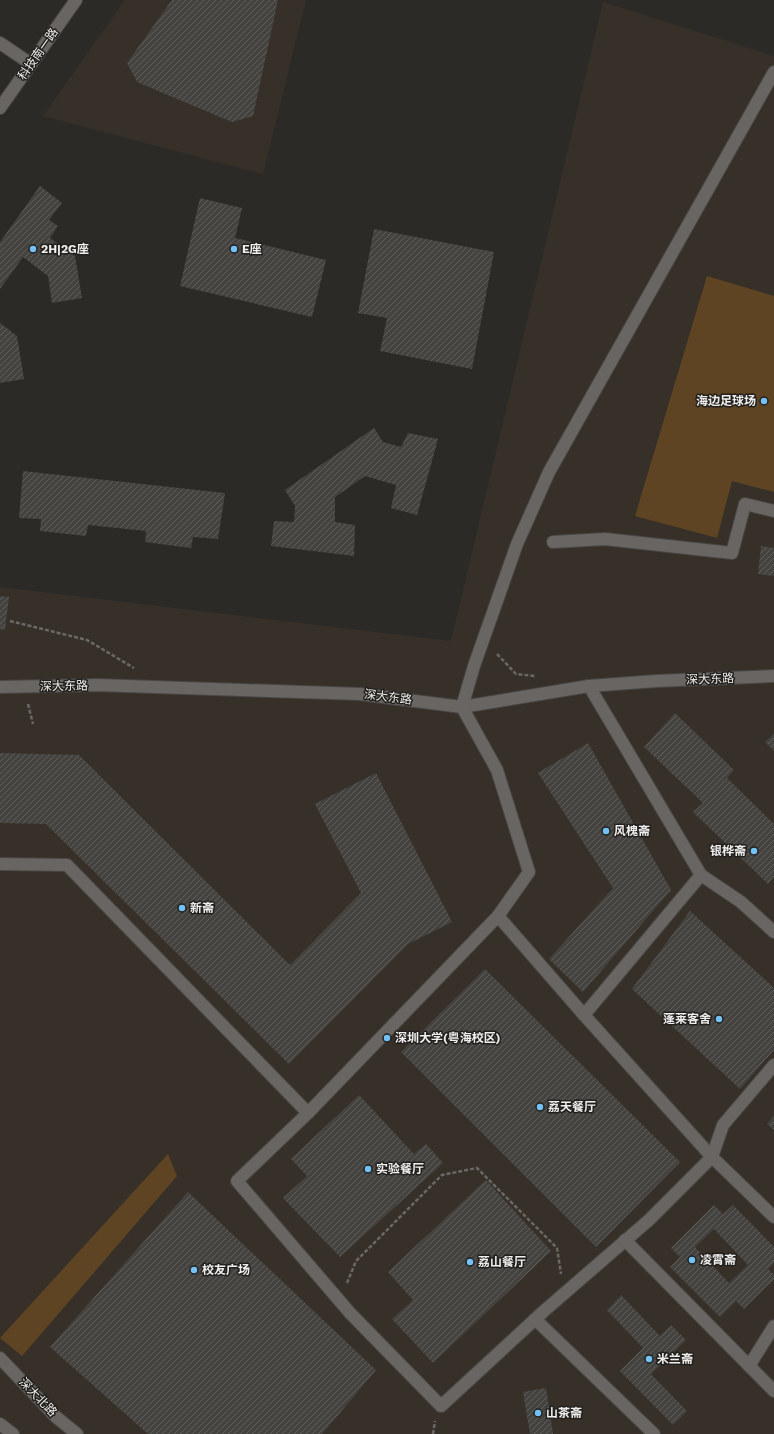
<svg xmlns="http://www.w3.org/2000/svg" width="774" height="1434" font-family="'Work Sans','Noto Sans SC',sans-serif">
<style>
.built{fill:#373028}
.green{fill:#5f4423}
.building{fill:url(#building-hatch);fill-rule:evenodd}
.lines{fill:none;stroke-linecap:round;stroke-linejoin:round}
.minor-casing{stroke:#494745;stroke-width:14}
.path{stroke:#6a6866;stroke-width:2.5;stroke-dasharray:4 2;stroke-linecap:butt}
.minor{stroke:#686562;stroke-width:12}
.poi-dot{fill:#73c1f5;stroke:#22201d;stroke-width:1.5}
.labels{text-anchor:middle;stroke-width:3;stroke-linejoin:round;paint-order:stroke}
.street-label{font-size:12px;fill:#efeeec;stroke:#22201d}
.poi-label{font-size:12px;font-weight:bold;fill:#efeeec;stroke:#22201d;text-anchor:start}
</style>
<defs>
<pattern id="building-hatch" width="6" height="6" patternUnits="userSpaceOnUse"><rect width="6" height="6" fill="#454340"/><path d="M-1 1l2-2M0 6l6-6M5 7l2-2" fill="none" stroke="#605e5c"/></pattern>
</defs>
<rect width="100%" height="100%" fill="#2c2a27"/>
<g class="built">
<path d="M 125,0 L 306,0 L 263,174 L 43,116 Z"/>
<path d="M 603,2 L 774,56 L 774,1434 L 0,1434 L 0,587 L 451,641 Z"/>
</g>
<g class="green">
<path d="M 707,276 L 774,296 L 774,492 L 732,481 L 717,538 L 635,516 Z"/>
<path d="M 168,1154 L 177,1176 L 22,1356 L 0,1338 Z"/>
</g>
<g class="building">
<path d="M 172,0 L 278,0 L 253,116 L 232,122 L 137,82 L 127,63 Z"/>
<path d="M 40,186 L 62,203 L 49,220 L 58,226 L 50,238 L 75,256 L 82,298 L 52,303 L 48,276 L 23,257 L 0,289 L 0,242 Z"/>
<path d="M 200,198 L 242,208 L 235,238 L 326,260 L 312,317 L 180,286 Z"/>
<path d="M 374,229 L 494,252 L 472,369 L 380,351 L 387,318 L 358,313 Z"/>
<path d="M 0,323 L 17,336 L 24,379 L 0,383 Z"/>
<path d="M 374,428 L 383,442 L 401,447 L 408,433 L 438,439 L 417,515 L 391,508 L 396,485 L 365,476 L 335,497 L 335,522 L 355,525 L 354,556 L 271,546 L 274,521 L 294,522 L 295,506 L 285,490 Z"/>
<path d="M 23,471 L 225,493 L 218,539 L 193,537 L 191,548 L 145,542 L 146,531 L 88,525 L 86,536 L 40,531 L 41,519 L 19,518 Z"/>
<path d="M 761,546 L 774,548 L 774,576 L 758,574 Z"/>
<path d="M 0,596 L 9,597 L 5,630 L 0,629 Z"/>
<path d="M 675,713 L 734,770 L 727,778 L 774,824 L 774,877 L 768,884 L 693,812 L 703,803 L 644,747 Z"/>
<path d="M 774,734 L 774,751 L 765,742 Z"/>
<path d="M 588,743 L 671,890 L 583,992 L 549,959 L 613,888 L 538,773 Z"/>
<path d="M 0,753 L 79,755 L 290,965 L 361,893 L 315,804 L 376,773 L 452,922 L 408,944 L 289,1064 L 46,824 L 0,823 Z"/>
<path d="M 690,911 L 774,988 L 774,1050 L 740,1089 L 632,989 Z"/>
<path d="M 485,969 L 680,1162 L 596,1247 L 401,1052 Z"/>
<path d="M 359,1095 L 414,1154 L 426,1144 L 443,1163 L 340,1257 L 283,1198 L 307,1176 L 291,1159 Z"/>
<path d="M 774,1116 L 774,1130 L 767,1124 Z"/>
<path d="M 486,1180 L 551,1251 L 433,1363 L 392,1319 L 413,1300 L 388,1272 Z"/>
<path d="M 188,1192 L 376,1370 L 322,1434 L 148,1434 L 50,1347 Z"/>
<path d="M 714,1205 L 723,1214 L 733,1205 L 774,1247 L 774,1263 L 768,1269 L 774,1275 L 774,1279 L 744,1309 L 736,1301 L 720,1317 L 670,1267 L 680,1257 L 671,1248 ZM 714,1229 L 748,1265 L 729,1283 L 695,1247 Z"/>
<path d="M 621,1295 L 660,1336 L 671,1325 L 686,1340 L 651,1374 L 687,1411 L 673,1425 L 620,1371 L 643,1348 L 607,1310 Z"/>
<path d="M 546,1388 L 553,1434 L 530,1434 L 523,1392 Z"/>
</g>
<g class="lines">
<defs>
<g id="minor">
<path d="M 0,43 L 31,64"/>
<path d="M 774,72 L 549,472 L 517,544 L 474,666 L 462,707 L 497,770 L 529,872 L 498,916 L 584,1015 L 712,1157 L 774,1217"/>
<path d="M 0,108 L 76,0"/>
<path d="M 553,542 L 605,539 L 732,553 L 745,504 L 774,511"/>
<path d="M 589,686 L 701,875 L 741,902 L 774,932"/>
<path d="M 0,687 L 97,685 L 360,694 L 462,707 L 589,686 L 656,681 L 774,676"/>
<path d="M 0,864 L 67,865 L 308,1113"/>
<path d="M 498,916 L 308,1113 L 237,1181 L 350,1313 L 441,1406 L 544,1311 L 649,1220 L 712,1157 L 723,1125 L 774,1065"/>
<path d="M 584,1015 L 701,875"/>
<path d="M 625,1240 L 774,1391"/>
<path d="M 535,1319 L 654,1434"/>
<path d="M 0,1358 L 56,1417 L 77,1434"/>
<path d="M 749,1366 L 774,1326"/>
<path d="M 0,1424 L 13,1434"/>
</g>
</defs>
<use href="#minor" class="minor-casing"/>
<g class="path">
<path d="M 10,621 L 87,640 L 134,668"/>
<path d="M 497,654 L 516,674 L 535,676"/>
<path d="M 28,704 L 33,724"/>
<path d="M 347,1283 L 356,1261 L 442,1175 L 477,1168 L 557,1248 L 561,1274"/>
<path d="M 433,1434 L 435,1421"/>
</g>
<use href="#minor" class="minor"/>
</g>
<g class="poi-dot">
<circle cx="33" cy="249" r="4"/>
<circle cx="234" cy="249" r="4"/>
<circle cx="764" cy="401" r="4"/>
<circle cx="606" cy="831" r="4"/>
<circle cx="754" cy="851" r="4"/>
<circle cx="182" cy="908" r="4"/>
<circle cx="719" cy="1019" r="4"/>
<circle cx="387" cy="1038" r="4"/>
<circle cx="540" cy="1107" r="4"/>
<circle cx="368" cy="1169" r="4"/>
<circle cx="692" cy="1260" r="4"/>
<circle cx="470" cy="1262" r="4"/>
<circle cx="194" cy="1270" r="4"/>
<circle cx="649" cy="1359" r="4"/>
<circle cx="538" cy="1413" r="4"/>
</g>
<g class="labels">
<g class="street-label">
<text transform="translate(38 54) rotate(-55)" y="4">科技南一路</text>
<text transform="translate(710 679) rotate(-2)" y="4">深大东路</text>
<text transform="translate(64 686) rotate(-1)" y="4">深大东路</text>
<text transform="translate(388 697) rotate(7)" y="4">深大东路</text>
<text transform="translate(38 1397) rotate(46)" y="4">深大北路</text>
</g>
<g class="poi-label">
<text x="41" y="253">2H|2G座</text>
<text x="242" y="253">E座</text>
<text x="756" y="405" text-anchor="end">海边足球场</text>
<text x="614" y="835">风槐斋</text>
<text x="746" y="855" text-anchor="end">银桦斋</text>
<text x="190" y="912">新斋</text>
<text x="711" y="1023" text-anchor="end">蓬莱客舍</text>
<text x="395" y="1042">深圳大学(粤海校区)</text>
<text x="548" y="1111">荔天餐厅</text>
<text x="376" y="1173">实验餐厅</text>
<text x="700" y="1264">凌霄斋</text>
<text x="478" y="1266">荔山餐厅</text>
<text x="202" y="1274">校友广场</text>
<text x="657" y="1363">米兰斋</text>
<text x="546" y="1417">山茶斋</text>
</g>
</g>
</svg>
